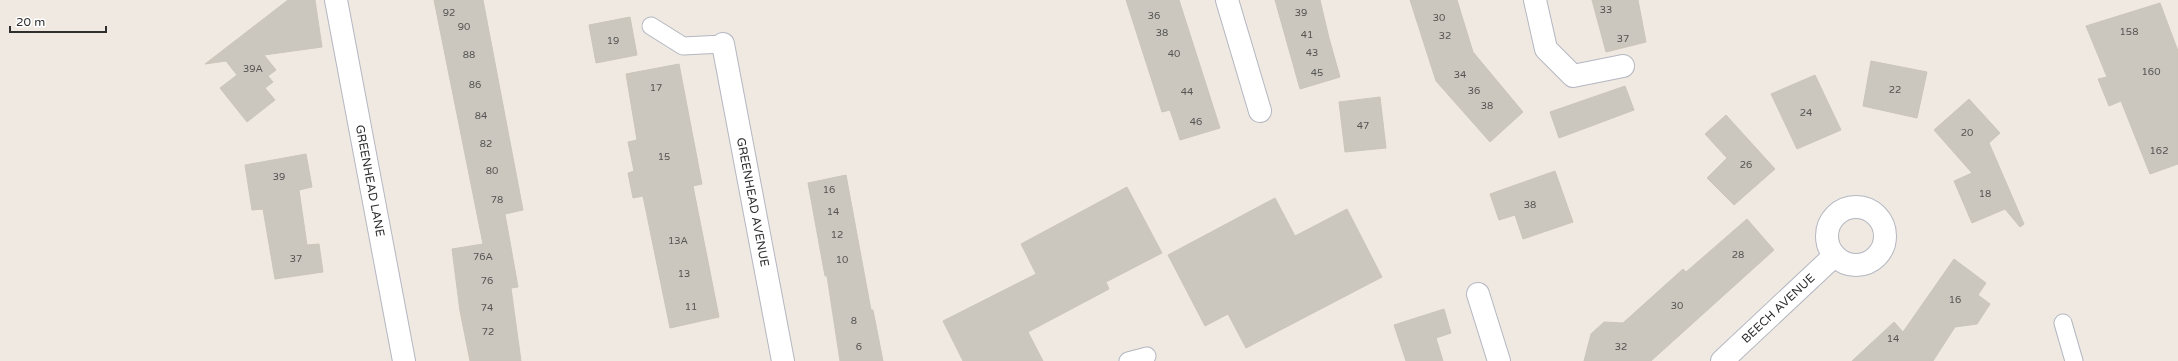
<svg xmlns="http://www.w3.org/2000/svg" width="2178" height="361" font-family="'Varela Round',sans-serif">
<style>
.building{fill:#cbc7bf;stroke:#cbc5ba}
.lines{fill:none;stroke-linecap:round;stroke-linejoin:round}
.lane-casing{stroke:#b4b7c1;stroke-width:19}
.street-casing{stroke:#b4b7c1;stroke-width:24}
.lane{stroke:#fff;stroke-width:17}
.street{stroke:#fff;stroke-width:22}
.labels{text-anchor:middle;stroke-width:3.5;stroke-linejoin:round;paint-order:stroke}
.number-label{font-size:10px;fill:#555452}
.street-label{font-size:12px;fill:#2e2e2e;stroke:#fff}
</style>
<rect width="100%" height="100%" fill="#efe9e1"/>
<g class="building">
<path d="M 288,0 L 315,0 L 322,47 L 264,55 L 276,70 L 268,76 L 273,82 L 265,88 L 275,100 L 247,122 L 220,88 L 237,75 L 226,61 L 205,64 Z"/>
<path d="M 434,0 L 483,0 L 523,210 L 505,214 L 518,287 L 511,288 L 521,361 L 470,361 L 460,311 L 452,249 L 483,244 Z"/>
<path d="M 1126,0 L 1179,0 L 1220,128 L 1180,140 L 1170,110 L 1162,112 Z"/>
<path d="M 1275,0 L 1320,0 L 1329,38 L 1340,77 L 1300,89 Z"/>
<path d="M 1410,0 L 1457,0 L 1473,52 L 1523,112 L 1490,142 L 1436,81 Z"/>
<path d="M 1592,0 L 1638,0 L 1646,42 L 1606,52 Z"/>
<path d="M 2160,3 L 2178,51 L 2178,164 L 2150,174 L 2121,101 L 2109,106 L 2098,79 L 2107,77 L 2086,26 Z"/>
<path d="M 630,17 L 637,55 L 596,63 L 589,25 Z"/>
<path d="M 1871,61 L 1927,72 L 1917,118 L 1863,106 Z"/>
<path d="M 679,64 L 702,184 L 693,186 L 719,317 L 670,328 L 643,196 L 633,198 L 628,173 L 634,171 L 628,142 L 637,140 L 626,74 Z"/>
<path d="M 1815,75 L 1841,130 L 1797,149 L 1771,94 Z"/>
<path d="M 1625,86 L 1634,110 L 1559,138 L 1550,112 Z"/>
<path d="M 1380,97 L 1386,148 L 1345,152 L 1339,102 Z"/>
<path d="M 1969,99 L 2000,133 L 1989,143 L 2024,224 L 2020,227 L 2005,209 L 1972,223 L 1954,181 L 1972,173 L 1934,130 Z"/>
<path d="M 1726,115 L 1775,169 L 1734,205 L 1707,178 L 1727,158 L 1705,134 Z"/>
<path d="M 306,154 L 312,187 L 299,190 L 307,245 L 319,244 L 323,272 L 275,279 L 263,209 L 252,210 L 245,165 Z"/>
<path d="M 1555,171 L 1573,222 L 1523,239 L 1515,215 L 1499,220 L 1490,194 Z"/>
<path d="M 846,175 L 871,310 L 873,310 L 883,361 L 840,361 L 827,276 L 825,276 L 808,183 Z"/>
<path d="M 1127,187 L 1162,253 L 1106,282 L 1109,289 L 1028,332 L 1043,361 L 963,361 L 943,321 L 1036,274 L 1021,244 Z"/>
<path d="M 1275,198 L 1295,236 L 1347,209 L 1382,277 L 1246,348 L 1228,314 L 1205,326 L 1168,255 Z"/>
<path d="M 1747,219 L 1774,250 L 1651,361 L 1584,361 L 1591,334 L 1604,322 L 1623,323 L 1683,269 L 1686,272 Z"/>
<path d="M 1954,259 L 1986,283 L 1978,295 L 1990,304 L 1977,324 L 1955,327 L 1933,361 L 1852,361 L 1894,322 L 1903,332 Z"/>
<path d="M 1444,309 L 1451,333 L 1436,338 L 1443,361 L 1406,361 L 1394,325 Z"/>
</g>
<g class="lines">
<defs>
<g id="lane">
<path d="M 651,26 L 683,46 L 723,44"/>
<path d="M 2063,323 L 2074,361"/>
<path d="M 1128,361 L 1147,356"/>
</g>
<g id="street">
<path id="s1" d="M 336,0 L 404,361"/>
<path d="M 1227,0 L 1260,111"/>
<path d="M 1535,0 L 1546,49 L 1573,76 L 1623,66"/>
<path id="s2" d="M 723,44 L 783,361"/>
<circle cx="1856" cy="236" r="29"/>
<path d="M 1478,294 L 1499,361"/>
<path id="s3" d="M 1722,361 L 1834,256"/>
</g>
</defs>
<use href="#lane" class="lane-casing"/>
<use href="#street" class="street-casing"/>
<use href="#lane" class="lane"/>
<use href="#street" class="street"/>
</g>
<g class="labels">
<g class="number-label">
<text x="1606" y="13">33</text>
<text x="449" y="16">92</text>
<text x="1301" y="16">39</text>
<text x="1154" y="19">36</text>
<text x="1439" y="21">30</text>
<text x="464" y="30">90</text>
<text x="2129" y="35">158</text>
<text x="1162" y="36">38</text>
<text x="1307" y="38">41</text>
<text x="1445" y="39">32</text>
<text x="1623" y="42">37</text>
<text x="613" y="44">19</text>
<text x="1312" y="56">43</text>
<text x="1174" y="57">40</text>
<text x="469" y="58">88</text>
<text x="253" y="72">39A</text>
<text x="2151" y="75">160</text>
<text x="1317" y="76">45</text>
<text x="1460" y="78">34</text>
<text x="475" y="88">86</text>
<text x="656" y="91">17</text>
<text x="1895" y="93">22</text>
<text x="1474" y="94">36</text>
<text x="1187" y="95">44</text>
<text x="1487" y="109">38</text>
<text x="1806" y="116">24</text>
<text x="481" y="119">84</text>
<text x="1196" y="125">46</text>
<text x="1363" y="129">47</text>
<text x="1967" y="136">20</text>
<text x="486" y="147">82</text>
<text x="2159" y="154">162</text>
<text x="664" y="160">15</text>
<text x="1746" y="168">26</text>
<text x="492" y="174">80</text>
<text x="279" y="180">39</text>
<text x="829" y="193">16</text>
<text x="1985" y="197">18</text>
<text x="497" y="203">78</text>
<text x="1530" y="208">38</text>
<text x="833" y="215">14</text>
<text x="837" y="238">12</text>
<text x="678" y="244">13A</text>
<text x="1738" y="258">28</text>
<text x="483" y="260">76A</text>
<text x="296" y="262">37</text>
<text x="842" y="263">10</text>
<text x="684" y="277">13</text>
<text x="487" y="284">76</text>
<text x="1955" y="303">16</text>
<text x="1677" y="309">30</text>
<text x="691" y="310">11</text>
<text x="487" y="311">74</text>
<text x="854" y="324">8</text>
<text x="488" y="335">72</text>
<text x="1893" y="342">14</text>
<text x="859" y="350">6</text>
<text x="1621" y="350">32</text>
</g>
<g class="street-label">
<text dy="4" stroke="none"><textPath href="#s1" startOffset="184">GREENHEAD LANE</textPath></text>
<text dy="4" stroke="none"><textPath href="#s2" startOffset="161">GREENHEAD AVENUE</textPath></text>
<text dy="4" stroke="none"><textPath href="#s3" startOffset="77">BEECH AVENUE</textPath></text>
</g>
</g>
<path d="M10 26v6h96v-6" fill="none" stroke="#2e2e2e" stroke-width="2"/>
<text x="16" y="26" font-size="12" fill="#2e2e2e" stroke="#ffffff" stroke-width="3" paint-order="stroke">20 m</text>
</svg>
